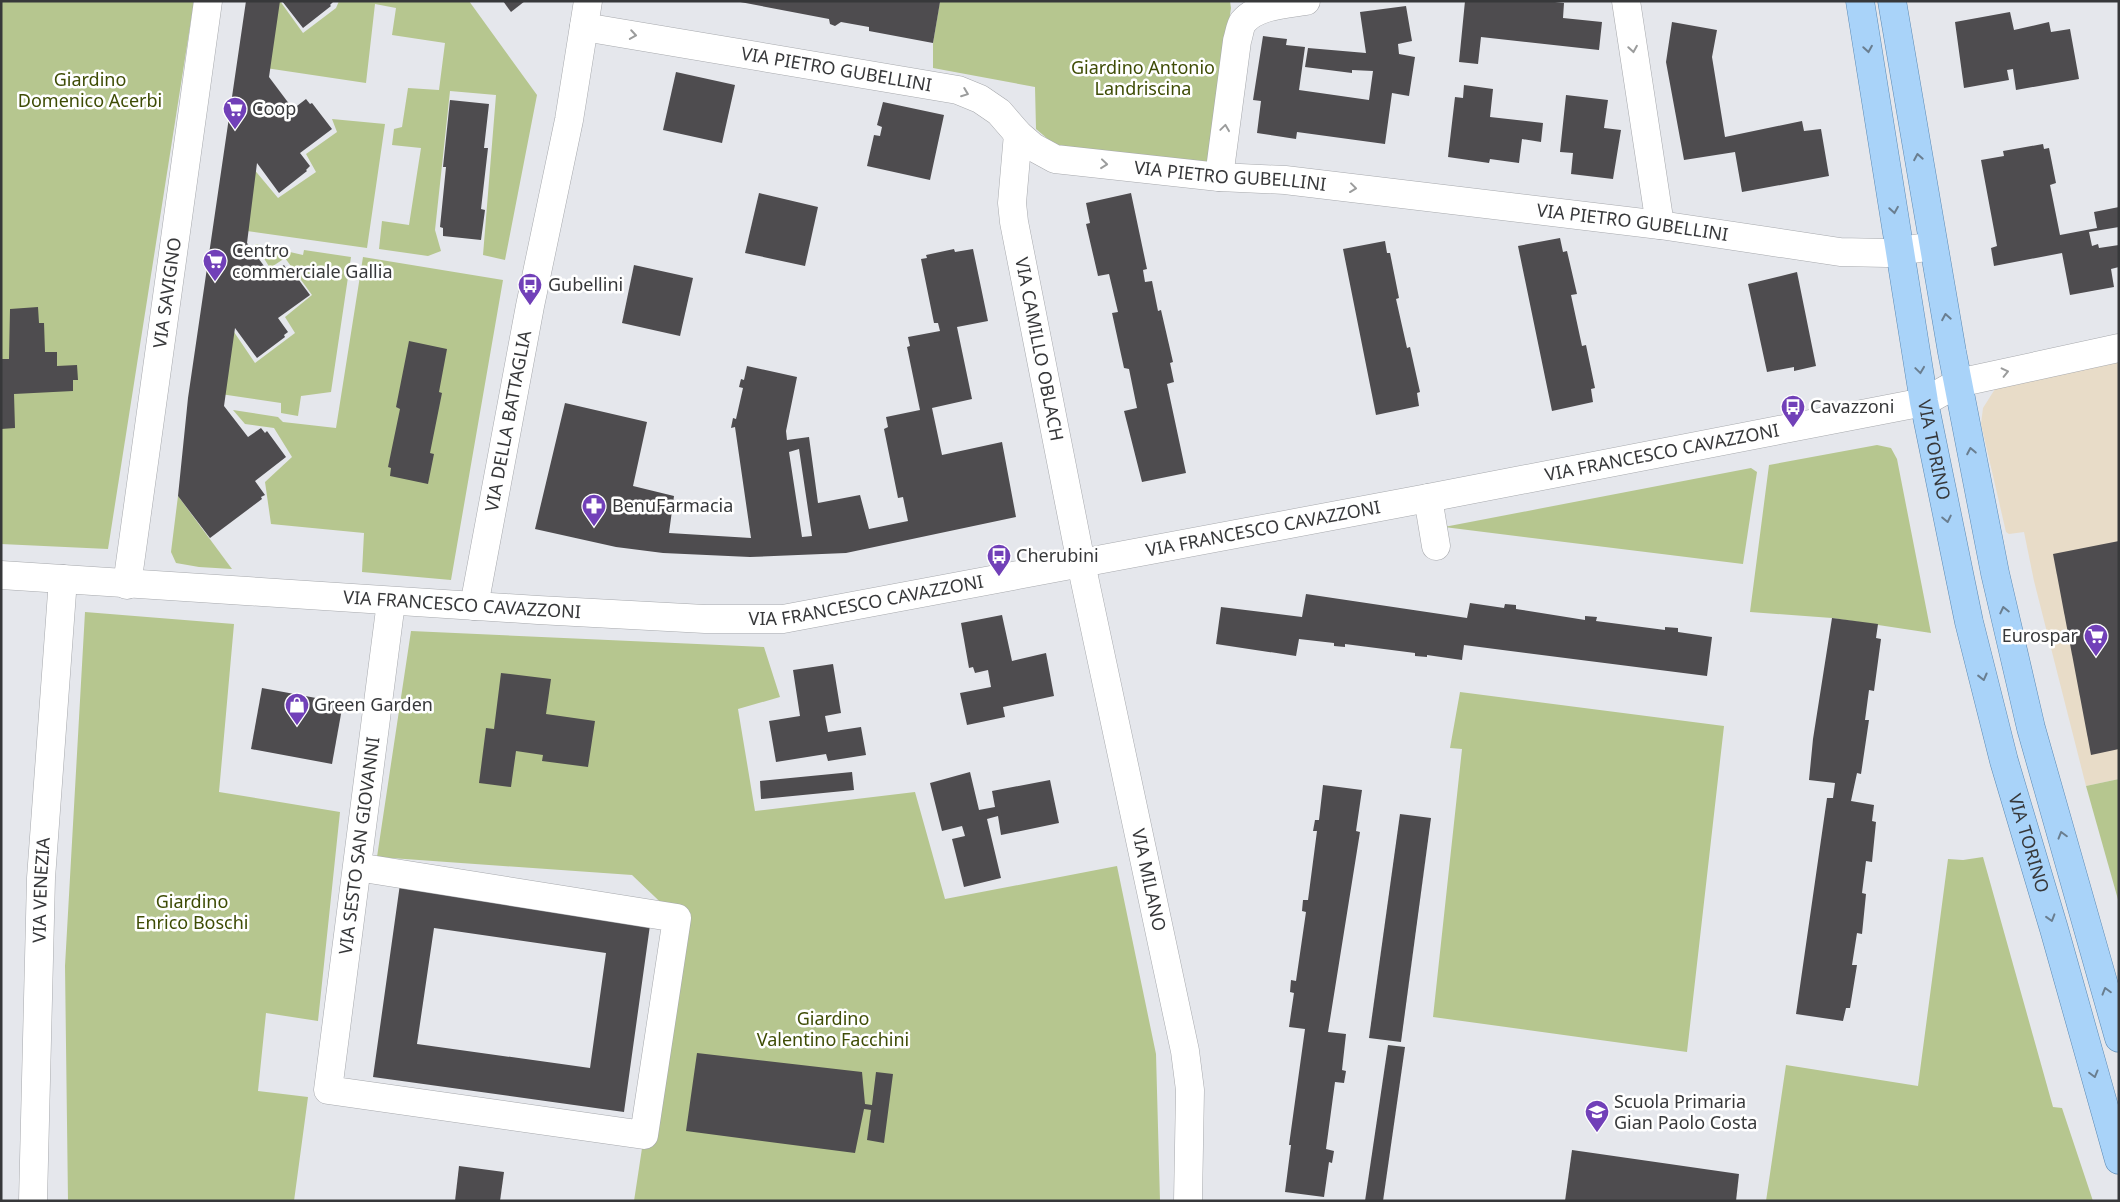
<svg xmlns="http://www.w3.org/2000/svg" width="2120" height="1202" font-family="'Noto Sans',sans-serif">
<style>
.commercial{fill:#e8dcc8}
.green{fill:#b6c68f}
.building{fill:#4e4c4f;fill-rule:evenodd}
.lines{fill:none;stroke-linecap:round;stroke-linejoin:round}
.minor-casing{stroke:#a7a9ad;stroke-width:29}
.major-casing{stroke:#5c8ab4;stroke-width:29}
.minor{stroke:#fff;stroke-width:28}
.major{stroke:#a9d3f9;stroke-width:28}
.oneway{stroke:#9b9c9c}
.oneway2{stroke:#6a7e90}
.labels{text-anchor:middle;stroke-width:5;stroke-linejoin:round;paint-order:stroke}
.park-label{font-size:18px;fill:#3e4c05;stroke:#fff}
.street-label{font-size:18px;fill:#37383a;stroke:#fff}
.poi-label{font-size:18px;fill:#37383a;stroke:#fff;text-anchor:start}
</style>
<rect width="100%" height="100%" fill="#e5e7ec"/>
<path class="commercial" d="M 2119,361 L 2119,779 L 2086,786 L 2034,581 L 2024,532 L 2009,534 L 2006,532 L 1981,424 L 1983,408 L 1995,389 L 2014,380 Z"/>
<g class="green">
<path d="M 1,1 L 194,1 L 108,549 L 1,544 Z"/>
<path d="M 257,1 L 280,1 L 303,33 L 336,8 L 339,1 L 469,1 L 537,95 L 505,260 L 483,255 L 496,95 L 450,91 L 435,230 L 441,251 L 428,256 L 379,249 L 382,221 L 409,225 L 421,148 L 392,145 L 394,129 L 402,127 L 408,88 L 439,90 L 445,43 L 392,35 L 396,8 L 375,4 L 366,83 L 252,66 Z"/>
<path d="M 940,1 L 1230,1 L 1231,8 L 1209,164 L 1056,146 L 1036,129 L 1035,87 L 933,68 L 933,43 Z"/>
<path d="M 332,119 L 385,124 L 367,248 L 225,228 L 247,161 L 278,198 L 316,172 L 306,154 L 337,132 Z"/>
<path d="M 255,244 L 303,255 L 304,250 L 351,257 L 331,392 L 301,396 L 298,416 L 281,413 L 281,403 L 200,391 L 211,298 L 255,363 L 295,333 L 285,317 L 312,295 L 285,258 L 270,268 Z"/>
<path d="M 363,257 L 503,280 L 451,580 L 362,572 L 364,533 L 271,524 L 265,482 L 292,457 L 274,428 L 245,424 L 233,410 L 278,417 L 283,422 L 336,428 Z"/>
<path d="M 1877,445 L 1891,448 L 1897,459 L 1931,633 L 1832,618 L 1750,612 L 1769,465 Z"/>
<path d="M 1751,468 L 1757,472 L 1743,564 L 1444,527 Z"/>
<path d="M 178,496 L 232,569 L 199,567 L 176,563 L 171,552 Z"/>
<path d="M 85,612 L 234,624 L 219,792 L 340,812 L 318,1021 L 266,1013 L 258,1091 L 308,1097 L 294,1201 L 68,1201 L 65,966 Z"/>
<path d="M 411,631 L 764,647 L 780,697 L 738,709 L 755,811 L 915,792 L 945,899 L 1117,866 L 1156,1054 L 1160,1201 L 634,1201 L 677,918 L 632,875 L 377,857 Z"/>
<path d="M 1460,692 L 1724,726 L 1687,1052 L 1433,1017 L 1462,749 L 1450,748 Z"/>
<path d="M 2119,779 L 2119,903 L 2086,786 Z"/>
<path d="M 1983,857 L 2053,1107 L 2062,1108 L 2093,1201 L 1766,1201 L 1786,1065 L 1918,1086 L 1948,859 L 1963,860 Z"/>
</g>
<g class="building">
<path d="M 246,1 L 280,1 L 269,77 L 293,109 L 306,99 L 310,104 L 312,103 L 332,129 L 300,153 L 310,166 L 306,170 L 307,171 L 279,193 L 257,163 L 247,243 L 270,274 L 284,265 L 287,270 L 290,268 L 310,295 L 278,318 L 288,332 L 284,335 L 285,337 L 257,358 L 235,328 L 224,406 L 248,437 L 261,428 L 265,433 L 267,431 L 286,457 L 255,481 L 265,495 L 261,497 L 262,499 L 210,538 L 178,496 L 188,398 Z"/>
<path d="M 282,1 L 334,1 L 330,5 L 331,6 L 303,28 Z"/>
<path d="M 503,1 L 525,1 L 511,12 Z"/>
<path d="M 735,1 L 934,1 L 940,2 L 933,43 L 869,31 L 869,27 L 841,22 L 835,26 L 830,24 L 829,19 Z"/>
<path d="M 1465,1 L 1546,1 L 1564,3 L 1563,18 L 1602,22 L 1599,50 L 1481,37 L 1478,64 L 1459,62 Z"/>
<path d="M 1406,6 L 1412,41 L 1398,44 L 1399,54 L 1415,57 L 1409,96 L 1392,93 L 1385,144 L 1297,132 L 1296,139 L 1257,133 L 1261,101 L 1253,100 L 1263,36 L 1287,39 L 1286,45 L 1305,47 L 1299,90 L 1369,100 L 1373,71 L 1352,70 L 1352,73 L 1305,67 L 1308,48 L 1366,53 L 1360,12 Z"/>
<path d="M 2010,12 L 2014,30 L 2049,22 L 2051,32 L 2070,29 L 2079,79 L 2016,90 L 2013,69 L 2007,70 L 2009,80 L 1964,88 L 1955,22 Z"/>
<path d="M 1672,22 L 1717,30 L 1712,57 L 1725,137 L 1802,121 L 1804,131 L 1821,129 L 1829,176 L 1742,192 L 1735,152 L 1684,160 L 1666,62 Z"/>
<path d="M 676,72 L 735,85 L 722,143 L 663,130 Z"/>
<path d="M 1464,85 L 1493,89 L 1490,117 L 1543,123 L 1541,142 L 1522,139 L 1519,163 L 1490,159 L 1489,163 L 1448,157 L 1455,97 L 1463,98 Z"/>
<path d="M 1566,95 L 1608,100 L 1604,128 L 1621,130 L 1613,179 L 1571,174 L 1573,153 L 1560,152 Z"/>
<path d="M 450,100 L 489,104 L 484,148 L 488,148 L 481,209 L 485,210 L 481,240 L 443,236 L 443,228 L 440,227 L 446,167 L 443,167 Z"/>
<path d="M 883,102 L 944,115 L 930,180 L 867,166 L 874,135 L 880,136 L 882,127 L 877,125 Z"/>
<path d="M 2043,144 L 2044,149 L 2049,148 L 2056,183 L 2050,185 L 2060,235 L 2097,228 L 2094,212 L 2119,207 L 2119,227 L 2089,232 L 2092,246 L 2098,244 L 2099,248 L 2119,245 L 2119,267 L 2111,269 L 2114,287 L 2070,295 L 2062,253 L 1994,266 L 1991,248 L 1997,246 L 1981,160 L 2004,156 L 2003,151 Z"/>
<path d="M 759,193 L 818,207 L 805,266 L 745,253 Z"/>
<path d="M 1131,193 L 1147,269 L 1143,270 L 1145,282 L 1152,281 L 1158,311 L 1161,310 L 1173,362 L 1170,363 L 1174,382 L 1167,384 L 1186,473 L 1142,482 L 1124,411 L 1137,408 L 1129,369 L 1124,368 L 1112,313 L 1118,312 L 1109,274 L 1098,276 L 1086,224 L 1090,223 L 1086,203 Z"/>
<path d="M 1560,238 L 1563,252 L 1567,251 L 1577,294 L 1571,295 L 1582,346 L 1586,345 L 1595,388 L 1591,389 L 1593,402 L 1552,411 L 1518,246 Z"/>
<path d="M 1385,241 L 1387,253 L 1390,253 L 1399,298 L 1396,299 L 1407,348 L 1410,347 L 1420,392 L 1417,393 L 1419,406 L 1376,415 L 1343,249 Z"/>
<path d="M 954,249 L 955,252 L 973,249 L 988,321 L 957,327 L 972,399 L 932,408 L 942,455 L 1002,442 L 1016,517 L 846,553 L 750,557 L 663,553 L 616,547 L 535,529 L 565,403 L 647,422 L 633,486 L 674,496 L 669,533 L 751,538 L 735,427 L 731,428 L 733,418 L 736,419 L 743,388 L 739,387 L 741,379 L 744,380 L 747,366 L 797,377 L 786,431 L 787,440 L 809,437 L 818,503 L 860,495 L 869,529 L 908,521 L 903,497 L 898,498 L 884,429 L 888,427 L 886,417 L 920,410 L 907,347 L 910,346 L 908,337 L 940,331 L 938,323 L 934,323 L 921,259 L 927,258 L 926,255 ZM 799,449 L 812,536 L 802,537 L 789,452 Z"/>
<path d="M 634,265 L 693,278 L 680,336 L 622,323 Z"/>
<path d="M 1797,272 L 1816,366 L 1794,371 L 1794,367 L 1767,372 L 1748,284 Z"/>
<path d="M 38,307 L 39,323 L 44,323 L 45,352 L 57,352 L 57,366 L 77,365 L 78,380 L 73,380 L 73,391 L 14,394 L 15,428 L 1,429 L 1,359 L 9,359 L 10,309 Z"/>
<path d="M 409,341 L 447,349 L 439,392 L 442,393 L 430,453 L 434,454 L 428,484 L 390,476 L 391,468 L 388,467 L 400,409 L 396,407 Z"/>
<path d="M 2119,541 L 2119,749 L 2091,755 L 2053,554 Z"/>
<path d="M 1306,594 L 1467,618 L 1470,603 L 1504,608 L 1505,604 L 1516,605 L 1516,609 L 1585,620 L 1585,616 L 1597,617 L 1596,621 L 1665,630 L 1665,627 L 1678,628 L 1678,632 L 1712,637 L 1707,676 L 1464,645 L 1462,660 L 1427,655 L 1427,657 L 1415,656 L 1415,653 L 1345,644 L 1345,647 L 1334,646 L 1334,643 L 1299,639 L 1296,656 L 1216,644 L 1221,607 L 1302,617 Z"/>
<path d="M 1002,615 L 1012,661 L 1046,653 L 1054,696 L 1003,707 L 1005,717 L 967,725 L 960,693 L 991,687 L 988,670 L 975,673 L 973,667 L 969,668 L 961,623 Z"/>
<path d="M 1832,618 L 1878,624 L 1876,638 L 1881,639 L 1874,691 L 1869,690 L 1865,720 L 1869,720 L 1861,774 L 1857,773 L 1851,801 L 1874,805 L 1872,821 L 1876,822 L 1872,862 L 1866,861 L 1862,893 L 1866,894 L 1862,934 L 1857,933 L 1852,965 L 1857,965 L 1850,1008 L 1846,1008 L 1843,1021 L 1796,1014 L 1827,798 L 1833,798 L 1835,783 L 1809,780 L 1813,739 Z"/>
<path d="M 833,664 L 841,713 L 825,716 L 828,732 L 861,727 L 866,755 L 828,761 L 826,754 L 776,762 L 769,721 L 800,716 L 793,670 Z"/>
<path d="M 501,673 L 551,679 L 546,714 L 595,721 L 588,767 L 542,761 L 543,755 L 516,751 L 511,787 L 479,783 L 486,728 L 494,729 Z"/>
<path d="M 262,688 L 343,703 L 332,764 L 251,749 Z"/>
<path d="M 852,772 L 854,790 L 761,799 L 760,781 Z"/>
<path d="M 970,772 L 979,810 L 995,807 L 992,791 L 1050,780 L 1059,823 L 1001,835 L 998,816 L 987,819 L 1001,878 L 964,887 L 952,839 L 965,836 L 962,826 L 942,831 L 930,783 Z"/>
<path d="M 1323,785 L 1362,790 L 1356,831 L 1360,832 L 1328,1032 L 1346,1034 L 1342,1070 L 1346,1071 L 1344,1083 L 1335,1082 L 1326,1149 L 1334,1151 L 1332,1163 L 1329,1162 L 1324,1197 L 1285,1192 L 1291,1145 L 1289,1145 L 1305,1029 L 1289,1027 L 1294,993 L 1290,992 L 1291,980 L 1296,981 L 1306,912 L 1302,911 L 1303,900 L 1308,900 L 1317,831 L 1313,831 L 1315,820 L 1319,820 Z"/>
<path d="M 1400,814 L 1431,818 L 1401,1042 L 1369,1038 Z"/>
<path d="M 400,884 L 651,918 L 624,1112 L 373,1077 ZM 434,928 L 606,953 L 590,1068 L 417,1044 Z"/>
<path d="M 1388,1045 L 1405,1047 L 1383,1201 L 1365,1201 Z"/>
<path d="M 697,1053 L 862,1072 L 865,1104 L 872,1105 L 876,1072 L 893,1074 L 884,1143 L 867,1140 L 871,1110 L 864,1109 L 855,1153 L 686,1131 Z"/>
<path d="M 1572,1150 L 1739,1174 L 1736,1201 L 1565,1201 Z"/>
<path d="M 459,1166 L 504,1172 L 500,1201 L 455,1201 Z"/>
</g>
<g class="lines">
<defs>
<g id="minor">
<path d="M 1626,1 L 1660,225"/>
<path id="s1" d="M 584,27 L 958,90 L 980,99 L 999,112 L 1018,134 L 1033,147 L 1055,159 L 1219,177 L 1285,180 L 1660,225 L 1840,252 L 1887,253 L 1933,246"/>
<path id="s2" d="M 1018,134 L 1012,203 L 1014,222 L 1081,563 L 1185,1051 L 1190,1090 L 1188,1201"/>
<path d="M 1219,177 L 1237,41 C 1239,35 1240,26 1243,22 C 1257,5 1287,4 1306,1"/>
<path d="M 1428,498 L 1436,546"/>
<path id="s3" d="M 1,575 L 538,610 L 705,619 L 783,619 L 1428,498 L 1924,402 L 1958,383 L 2119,348"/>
<path id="s4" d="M 127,585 L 208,1"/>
<path id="s5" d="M 474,606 L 530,306 L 569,120 L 588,1"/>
<path id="s6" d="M 357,867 L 677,918 L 644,1135 L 328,1090 L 391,602"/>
<path id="s7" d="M 33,1201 L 41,878 L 63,579"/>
</g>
<g id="major">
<path id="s8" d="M 1860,1 L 1924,402 L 1969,622 L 2004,761 L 2054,929 L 2119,1160"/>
<path d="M 1892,1 L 1952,352 L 1995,573 L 2031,728 L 2119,1038"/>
</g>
</defs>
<use href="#minor" class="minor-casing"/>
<use href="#major" class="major-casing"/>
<use href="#minor" class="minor"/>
<use href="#major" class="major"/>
</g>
<defs><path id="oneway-chevron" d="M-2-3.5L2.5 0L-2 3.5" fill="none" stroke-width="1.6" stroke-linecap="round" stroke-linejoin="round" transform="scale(1.25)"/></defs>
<g class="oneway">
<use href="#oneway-chevron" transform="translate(633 35) rotate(9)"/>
<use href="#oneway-chevron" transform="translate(1633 49) rotate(81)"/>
<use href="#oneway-chevron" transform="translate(965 93) rotate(21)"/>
<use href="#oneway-chevron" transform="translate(1225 128) rotate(-82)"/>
<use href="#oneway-chevron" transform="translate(1104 164) rotate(6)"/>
<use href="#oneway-chevron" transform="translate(1353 188) rotate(7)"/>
<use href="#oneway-chevron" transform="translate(2005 372) rotate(-13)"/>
</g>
<g class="oneway2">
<use href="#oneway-chevron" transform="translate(1868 49) rotate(81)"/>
<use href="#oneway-chevron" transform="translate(1918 157) rotate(-100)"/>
<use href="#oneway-chevron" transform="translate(1894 210) rotate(81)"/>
<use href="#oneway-chevron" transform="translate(1946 317) rotate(-100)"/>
<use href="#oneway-chevron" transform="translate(1920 370) rotate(82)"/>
<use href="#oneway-chevron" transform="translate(1971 451) rotate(-101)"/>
<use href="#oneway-chevron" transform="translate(1947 519) rotate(78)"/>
<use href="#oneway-chevron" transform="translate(2004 610) rotate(-103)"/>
<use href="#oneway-chevron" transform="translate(1983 677) rotate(76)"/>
<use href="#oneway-chevron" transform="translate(2062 835) rotate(-106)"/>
<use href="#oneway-chevron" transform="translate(2051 918) rotate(73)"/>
<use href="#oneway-chevron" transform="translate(2106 991) rotate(-106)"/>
<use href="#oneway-chevron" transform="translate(2094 1074) rotate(75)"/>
</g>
<defs>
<symbol id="supermarket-pin" viewBox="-11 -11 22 30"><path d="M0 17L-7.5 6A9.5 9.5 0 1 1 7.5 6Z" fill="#7140b8" stroke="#fff"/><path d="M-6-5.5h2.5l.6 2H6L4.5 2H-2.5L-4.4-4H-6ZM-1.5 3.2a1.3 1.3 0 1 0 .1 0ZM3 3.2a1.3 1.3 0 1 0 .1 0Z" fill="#fff"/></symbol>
<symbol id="bus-pin" viewBox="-11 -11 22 30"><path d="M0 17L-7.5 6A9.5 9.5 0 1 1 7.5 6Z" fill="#7140b8" stroke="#fff"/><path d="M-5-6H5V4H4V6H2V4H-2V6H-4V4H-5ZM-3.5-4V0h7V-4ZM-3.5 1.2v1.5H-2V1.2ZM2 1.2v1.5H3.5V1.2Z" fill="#fff"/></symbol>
<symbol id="pharmacy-pin" viewBox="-11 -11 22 30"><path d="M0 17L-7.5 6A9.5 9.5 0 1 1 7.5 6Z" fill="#7140b8" stroke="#fff"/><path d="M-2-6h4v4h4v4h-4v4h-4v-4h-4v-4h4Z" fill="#fff"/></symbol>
<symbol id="shop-pin" viewBox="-11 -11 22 30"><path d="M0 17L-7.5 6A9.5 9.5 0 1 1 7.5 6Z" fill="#7140b8" stroke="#fff"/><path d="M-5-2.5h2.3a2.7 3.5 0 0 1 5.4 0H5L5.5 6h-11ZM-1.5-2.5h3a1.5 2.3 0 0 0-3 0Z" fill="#fff"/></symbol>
<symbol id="school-pin" viewBox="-11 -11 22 30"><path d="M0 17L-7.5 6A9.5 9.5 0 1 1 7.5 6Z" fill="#7140b8" stroke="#fff"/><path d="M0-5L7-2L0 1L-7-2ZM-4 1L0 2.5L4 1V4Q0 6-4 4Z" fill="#fff"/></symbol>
</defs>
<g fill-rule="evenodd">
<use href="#supermarket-pin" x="221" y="95" width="28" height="38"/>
<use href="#supermarket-pin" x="201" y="247" width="28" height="38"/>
<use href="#bus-pin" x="516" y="271" width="28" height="38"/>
<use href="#bus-pin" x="1779" y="393" width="28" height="38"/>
<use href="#pharmacy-pin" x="580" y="492" width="28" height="38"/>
<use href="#bus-pin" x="985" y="542" width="28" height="38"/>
<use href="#supermarket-pin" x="2082" y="622" width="28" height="38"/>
<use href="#shop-pin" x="283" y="691" width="28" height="38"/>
<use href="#school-pin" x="1583" y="1098" width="28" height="38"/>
</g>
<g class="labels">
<g class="park-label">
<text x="1143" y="74">Giardino Antonio<tspan x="1143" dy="21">Landriscina</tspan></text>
<text x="90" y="86">Giardino<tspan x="90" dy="21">Domenico Acerbi</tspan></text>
<text x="192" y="908">Giardino<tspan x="192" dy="21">Enrico Boschi</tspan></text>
<text x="833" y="1025">Giardino<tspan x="833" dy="21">Valentino Facchini</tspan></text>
</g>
<g class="street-label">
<text dy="6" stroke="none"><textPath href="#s1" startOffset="256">VIA PIETRO GUBELLINI</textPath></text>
<text dy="6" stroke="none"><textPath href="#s1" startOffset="676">VIA PIETRO GUBELLINI</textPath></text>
<text dy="6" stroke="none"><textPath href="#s1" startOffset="1081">VIA PIETRO GUBELLINI</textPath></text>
<text dy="6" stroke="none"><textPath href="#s4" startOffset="295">VIA SAVIGNO</textPath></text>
<text dy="6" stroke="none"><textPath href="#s2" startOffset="218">VIA CAMILLO OBLACH</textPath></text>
<text dy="6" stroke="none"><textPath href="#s5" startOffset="188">VIA DELLA BATTAGLIA</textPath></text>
<text dy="6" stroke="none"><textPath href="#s3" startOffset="1678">VIA FRANCESCO CAVAZZONI</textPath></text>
<text dy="6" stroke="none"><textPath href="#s8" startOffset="455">VIA TORINO</textPath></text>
<text dy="6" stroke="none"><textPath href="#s3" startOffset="1272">VIA FRANCESCO CAVAZZONI</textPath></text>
<text dy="6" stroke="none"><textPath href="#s3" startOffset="868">VIA FRANCESCO CAVAZZONI</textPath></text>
<text dy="6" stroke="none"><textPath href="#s3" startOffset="462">VIA FRANCESCO CAVAZZONI</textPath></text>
<text dy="6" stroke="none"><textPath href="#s8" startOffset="860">VIA TORINO</textPath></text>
<text dy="6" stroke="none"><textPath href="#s6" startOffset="1109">VIA SESTO SAN GIOVANNI</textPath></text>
<text dy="6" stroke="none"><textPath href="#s2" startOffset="760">VIA MILANO</textPath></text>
<text dy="6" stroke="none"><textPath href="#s7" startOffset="311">VIA VENEZIA</textPath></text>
</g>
<g class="poi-label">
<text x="252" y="115">Coop</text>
<text x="232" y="257">Centro<tspan x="232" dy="21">commerciale Gallia</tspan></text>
<text x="548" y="291">Gubellini</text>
<text x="1810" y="413">Cavazzoni</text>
<text x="612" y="512">BenuFarmacia</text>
<text x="1016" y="562">Cherubini</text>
<text x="2078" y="642" text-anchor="end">Eurospar</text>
<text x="314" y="711">Green Garden</text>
<text x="1614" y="1108">Scuola Primaria<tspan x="1614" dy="21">Gian Paolo Costa</tspan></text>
</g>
</g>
<rect width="2120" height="1202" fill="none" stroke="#37383a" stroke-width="5"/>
</svg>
